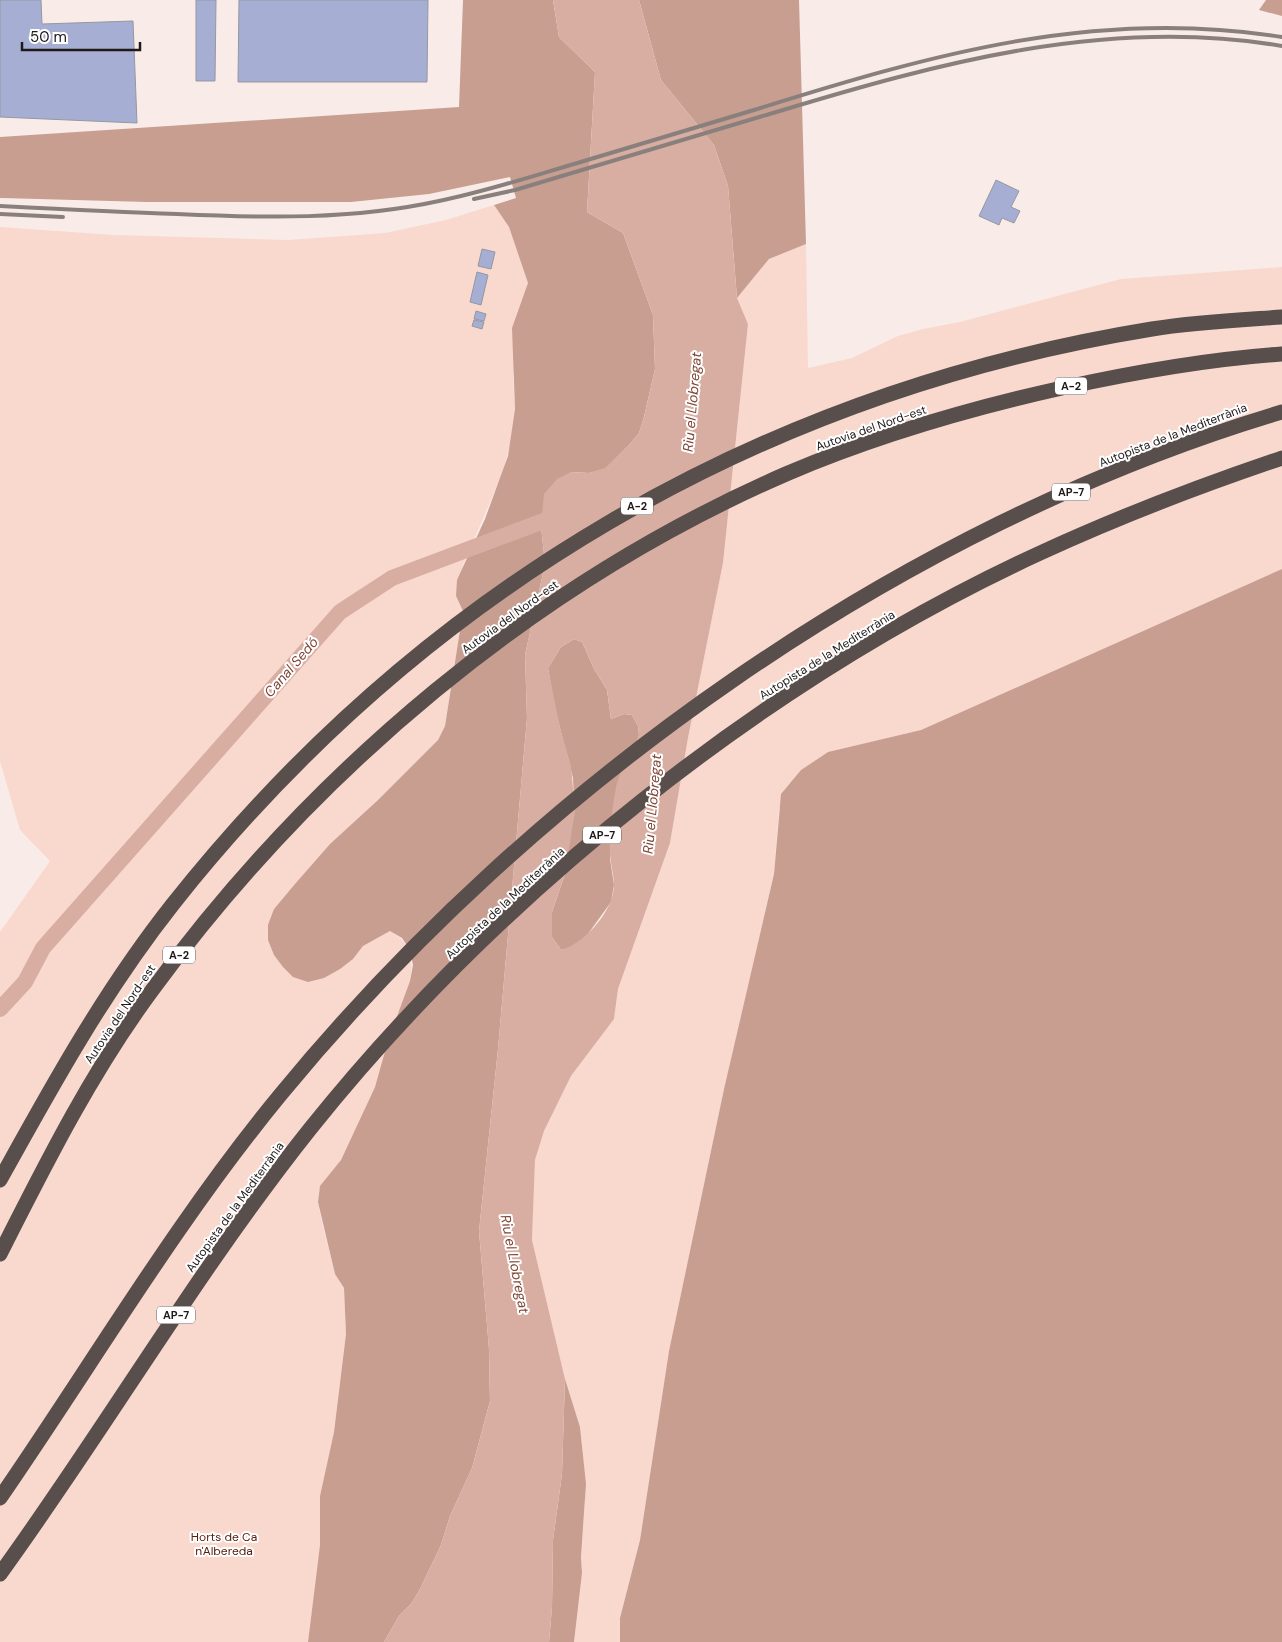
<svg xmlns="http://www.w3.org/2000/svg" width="1282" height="1642" font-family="'DM Sans',sans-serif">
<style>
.green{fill:#f9d8ce}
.forest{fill:#c89e91}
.water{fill:#d9aea2;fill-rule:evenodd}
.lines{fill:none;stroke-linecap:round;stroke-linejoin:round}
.canal{stroke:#d9aea2;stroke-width:16}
.building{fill:#a6aed3;stroke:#9597a1}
.highway{stroke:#584e4b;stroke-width:15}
.rail{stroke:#89807d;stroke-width:4}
.labels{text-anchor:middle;stroke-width:4;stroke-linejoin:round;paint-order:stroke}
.shield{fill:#fff;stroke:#625f5e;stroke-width:1}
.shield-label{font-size:11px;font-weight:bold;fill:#1f1a19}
.street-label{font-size:12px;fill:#1f1a19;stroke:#fff}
.park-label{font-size:12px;fill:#562011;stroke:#fff}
.water-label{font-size:14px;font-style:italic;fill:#7f4535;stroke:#fff}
</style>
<rect width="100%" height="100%" fill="#f9ece8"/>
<g class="green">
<path d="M 494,205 L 509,227 L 528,283 L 513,376 L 515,409 L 511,440 L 503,472 L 463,565 L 456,596 L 463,611 L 445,726 L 438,740 L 378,800 L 330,844 L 274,909 L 353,959 L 363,946 L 390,931 C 411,943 414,957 410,981 L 375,1087 L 341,1160 L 320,1187 L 318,1202 L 321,1218 L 335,1274 L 344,1288 L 346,1334 L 334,1432 L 320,1496 L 320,1545 L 308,1642 L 0,1642 L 0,932 L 50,861 L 20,830 L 0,761 L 0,227 L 114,235 L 289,240 L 385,233 L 446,220 Z"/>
<path d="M 806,244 L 808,368 L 852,358 L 898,336 L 923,329 L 960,322 L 1121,279 L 1282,267 L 1282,569 L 921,730 L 828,752 L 801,770 L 779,809 L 774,874 L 724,1089 L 669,1351 L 640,1540 L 620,1618 L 620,1642 L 574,1642 L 582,1573 L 581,1557 L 585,1502 L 584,1465 L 580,1427 L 565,1379 L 532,1240 L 535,1160 L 544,1131 L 571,1076 L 614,1019 L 618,989 L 670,843 L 688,738 L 723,563 L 748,324 L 737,298 L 769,259 Z"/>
</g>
<g class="forest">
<path d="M 463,0 L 553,0 L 559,37 L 595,72 L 587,212 L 623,233 L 653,315 L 655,369 L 644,417 L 639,433 L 629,445 L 605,469 L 589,473 L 571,472 L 543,511 L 541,526 L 545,564 L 525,655 L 527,718 L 498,1049 L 479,1231 L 489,1349 L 490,1401 L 472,1468 L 450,1516 L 441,1545 L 419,1591 L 411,1604 L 399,1616 L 384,1642 L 308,1642 L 320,1545 L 320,1496 L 334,1432 L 346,1334 L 344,1288 L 335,1274 L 318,1202 L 320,1186 L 341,1160 L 375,1087 L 388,1041 L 410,981 L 413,965 L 410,950 L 402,938 L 390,931 L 363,946 L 353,959 L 340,969 L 324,978 L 308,982 L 293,977 L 283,967 L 274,955 L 268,940 L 268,925 L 274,909 L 295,884 L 330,844 L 378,800 L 438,740 L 445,726 L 463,611 L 456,596 L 457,580 L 485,519 L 508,456 L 515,409 L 512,328 L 528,283 L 509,227 L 494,205 L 516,198 L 510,177 L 429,194 L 351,202 L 147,202 L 2,198 L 0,198 L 0,137 L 459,107 Z"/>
<path d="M 639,0 L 799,0 L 806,244 L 769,259 L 737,298 L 728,186 L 714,145 L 661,80 Z"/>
<path d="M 1266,0 L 1282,0 L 1282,16 L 1259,10 Z"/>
<path d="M 1282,569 L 1282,1642 L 620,1642 L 620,1618 L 640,1540 L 669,1351 L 724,1089 L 774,874 L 781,794 L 801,770 L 828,752 L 921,730 Z"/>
<path d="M 574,639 L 582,642 L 594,669 L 607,690 L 611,719 L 624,714 L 632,715 L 638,726 L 639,735 L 612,818 L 610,859 L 614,885 L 611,902 L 585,938 L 570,948 L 561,950 L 552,937 L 552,912 L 565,874 L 574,801 L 573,778 L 555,709 L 548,668 L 561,647 Z"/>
<path d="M 565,1379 L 580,1427 L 586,1484 L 581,1557 L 582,1573 L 574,1642 L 549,1642 L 552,1607 L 553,1540 L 562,1474 Z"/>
</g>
<path class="water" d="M 553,0 L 639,0 L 661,80 L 714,145 L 728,186 L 737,298 L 748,324 L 723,563 L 688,738 L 670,843 L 618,989 L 614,1019 L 571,1076 L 544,1131 L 535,1160 L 532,1240 L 565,1379 L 562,1474 L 553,1540 L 552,1607 L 549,1642 L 384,1642 L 399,1616 L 411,1604 L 419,1591 L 441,1545 L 450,1516 L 472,1468 L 490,1401 L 489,1349 L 479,1231 L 498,1049 L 527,718 L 525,655 L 545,564 L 541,526 L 544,494 L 557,479 L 571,472 L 589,473 L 605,468 L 629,445 L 639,433 L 644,417 L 655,369 L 653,315 L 623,233 L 587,212 L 595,72 L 559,37 ZM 574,639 L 582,642 L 594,669 L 607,690 L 611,719 L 624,714 L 632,715 L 638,726 L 639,735 C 633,753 620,768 616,787 C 612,809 609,833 610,855 C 611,868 616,881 613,893 C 609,915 582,945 561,950 L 552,937 L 552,912 L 565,874 L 575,811 L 571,766 L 560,728 L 548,668 L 561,647 Z"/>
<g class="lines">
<path class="canal" d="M 0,1009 L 25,982 L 43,948 L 340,612 L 392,578 L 562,514"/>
</g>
<g class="building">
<path d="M 0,0 L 41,0 L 42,24 L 133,21 L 137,123 L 0,117 Z"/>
<path d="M 196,0 L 216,0 L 215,81 L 196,81 Z"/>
<path d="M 239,0 L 428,0 L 427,82 L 238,82 Z"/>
<path d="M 996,180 L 1019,191 L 1011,207 L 1020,211 L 1014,223 L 1002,218 L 999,225 L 979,216 Z"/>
<path d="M 482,249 L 495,252 L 491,269 L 478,266 Z"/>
<path d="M 477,272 L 488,275 L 481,305 L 470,302 Z"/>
<path d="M 476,311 L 486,314 L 484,321 L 474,319 Z"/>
<path d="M 474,320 L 484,322 L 482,329 L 472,326 Z"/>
</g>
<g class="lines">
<g class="highway">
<path d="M 0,1180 C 53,1084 105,990 173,904 C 421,591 758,393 1152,329 C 1195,322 1239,320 1282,317"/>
<path d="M 0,1254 C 46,1163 92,1071 153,989 C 314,770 535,583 786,474 C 875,436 968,409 1062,388 C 1135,372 1207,359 1282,354"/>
<path d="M 0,1498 C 93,1363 177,1220 281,1094 C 534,786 899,526 1282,412"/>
<path d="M 0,1574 C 106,1428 197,1271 310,1129 C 498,894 765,680 1038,554 C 1118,517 1199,486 1282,458"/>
</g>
<g class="rail">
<path d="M 474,199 L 515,190 C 601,165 687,139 773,113 C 938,63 1109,16 1282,46"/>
<path d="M 0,206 C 59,209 118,212 177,214 C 265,218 352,220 439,201 C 488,191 536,175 584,161 C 641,144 698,127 754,110 C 930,55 1096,7 1282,37"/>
<path d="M 0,214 L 63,217"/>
</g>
</g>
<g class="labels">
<g class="shield">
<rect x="1055" y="377.5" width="32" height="17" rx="4"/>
<rect x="1052" y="483.5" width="38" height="17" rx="4"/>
<rect x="621" y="497.5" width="32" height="17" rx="4"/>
<rect x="583" y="826.5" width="38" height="17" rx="4"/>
<rect x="163" y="946.5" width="32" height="17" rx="4"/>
<rect x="157" y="1306.5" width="38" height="17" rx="4"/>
</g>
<g class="shield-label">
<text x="1071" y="390">A-2</text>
<text x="1071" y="496">AP-7</text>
<text x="637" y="510">A-2</text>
<text x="602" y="839">AP-7</text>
<text x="179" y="959">A-2</text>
<text x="176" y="1319">AP-7</text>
</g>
<g class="street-label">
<text transform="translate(871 428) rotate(-19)" y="4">Autovia del Nord-est</text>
<text transform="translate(1173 435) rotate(-21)" y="4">Autopista de la Mediterrània</text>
<text transform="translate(510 617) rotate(-36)" y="4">Autovia del Nord-est</text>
<text transform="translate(827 655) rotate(-32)" y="4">Autopista de la Mediterrània</text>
<text transform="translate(505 903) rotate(-43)" y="4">Autopista de la Mediterrània</text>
<text transform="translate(120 1014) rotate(-56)" y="4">Autovia del Nord-est</text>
<text transform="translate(235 1207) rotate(-54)" y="4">Autopista de la Mediterrània</text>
</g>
<g class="park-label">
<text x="224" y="1541">Horts de Ca<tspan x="224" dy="14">n'Albereda</tspan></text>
</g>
<g class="water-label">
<text transform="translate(692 402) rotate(-85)" y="5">Riu el Llobregat</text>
<text transform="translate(291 667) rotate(-49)" y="5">Canal Sedó</text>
<text transform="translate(652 804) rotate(-85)" y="5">Riu el Llobregat</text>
<text transform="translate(515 1264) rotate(79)" y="5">Riu el Llobregat</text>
</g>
</g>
<path d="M22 42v8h118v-8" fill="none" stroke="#1f1a19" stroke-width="2.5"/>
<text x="30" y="42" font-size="15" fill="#1f1a19" stroke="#ffffff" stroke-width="4" paint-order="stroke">50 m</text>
</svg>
